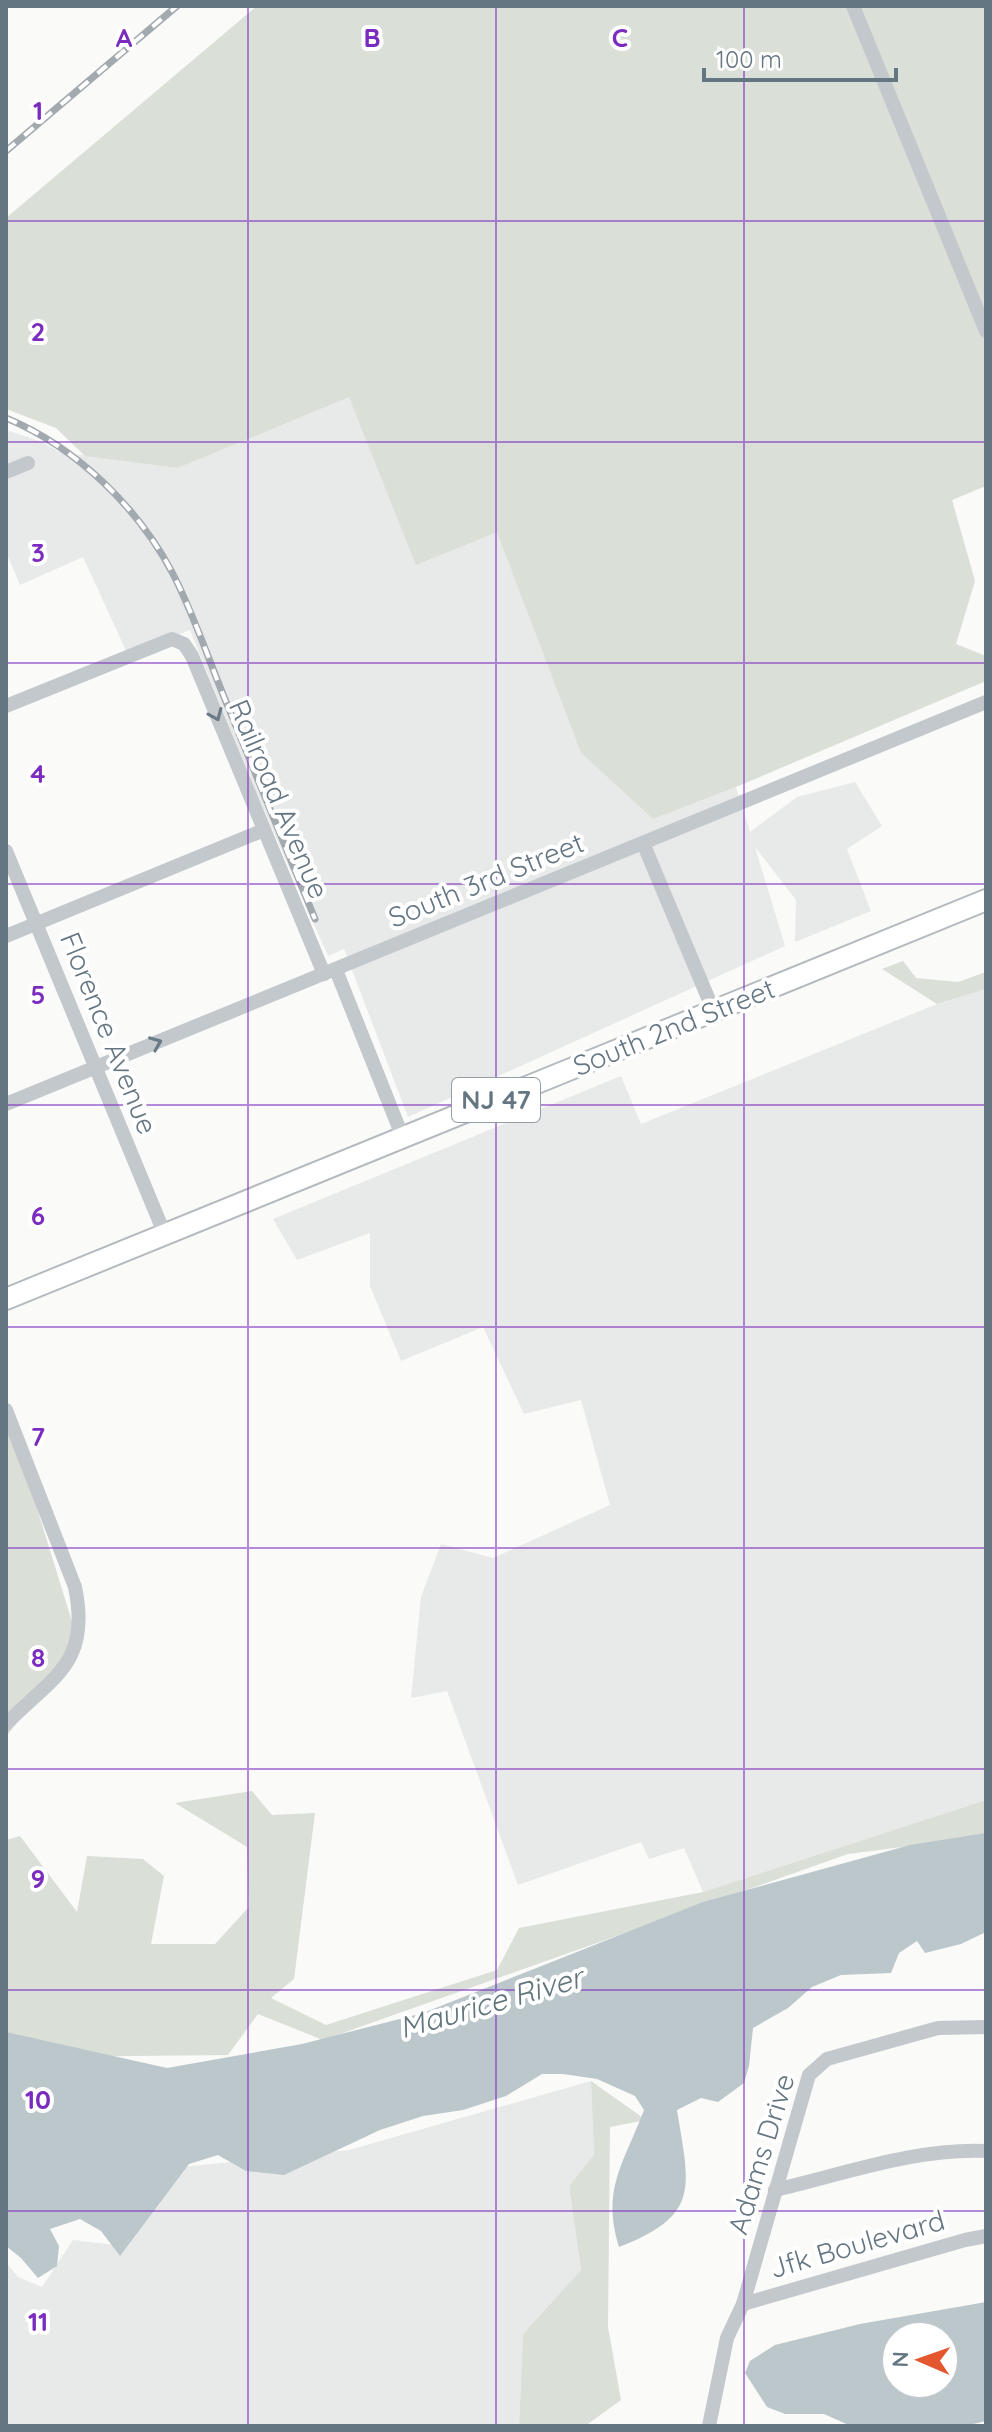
<svg xmlns="http://www.w3.org/2000/svg" width="992" height="2432" font-family="Quicksand,sans-serif">
<style>
.built{fill:#e8e9e9}
.green{fill:#dadfd7}
.water{fill:#bbc7cb;fill-rule:evenodd}
.lines{fill:none;stroke-linecap:round;stroke-linejoin:round}
.primary-casing{stroke:#b5babe;stroke-width:24}
.street{stroke:#c3c8cc;stroke-width:14}
.primary{stroke:#fff;stroke-width:20}
.rail-casing{stroke:#a2aab0;stroke-width:7}
.rail{stroke:#fff;stroke-width:4;stroke-dasharray:12;stroke-linecap:butt}
.oneway{stroke:#6a7a87}
.grid{fill:none;stroke:#7b2cbf;stroke-width:2;stroke-opacity:0.55}
.labels{text-anchor:middle;stroke-width:8;stroke-linejoin:round;paint-order:stroke}
.shield{fill:#fff;stroke:#939fa8;stroke-width:2}
.shield-label{font-size:26px;font-weight:bold;fill:#657683}
.street-label{font-size:28px;fill:#657683;stroke:#fff}
.water-label{font-size:30px;font-style:italic;fill:#60757c;stroke:#fff}
.grid-label{font-size:26px;text-anchor:middle;font-weight:bold;fill:#7b2cbf;stroke:#fff;stroke-width:8;stroke-linejoin:round;paint-order:stroke}
</style>
<rect width="100%" height="100%" fill="#fafaf8"/>
<g class="built">
<path d="M 349,396 L 416,564 L 497,531 L 581,753 L 653,819 L 736,787 L 750,832 L 797,797 L 855,782 L 882,826 L 847,849 L 871,911 L 795,942 L 796,900 L 755,847 L 785,946 L 408,1117 L 344,949 L 328,956 L 251,781 L 190,630 L 128,655 L 83,557 L 20,585 L 6,552 L 6,430 L 43,442 L 59,452 L 178,468 Z"/>
<path d="M 986,989 L 986,1800 L 703,1892 L 684,1848 L 649,1859 L 641,1842 L 518,1885 L 447,1691 L 411,1698 L 421,1597 L 441,1544 L 493,1558 L 610,1505 L 581,1400 L 524,1414 L 483,1327 L 401,1361 L 370,1286 L 370,1233 L 297,1260 L 273,1219 L 621,1076 L 641,1124 L 937,1004 Z"/>
<path d="M 591,2081 L 594,2156 L 569,2186 L 581,2270 L 523,2334 L 519,2426 L 6,2426 L 6,2262 L 18,2277 L 42,2287 L 73,2240 L 124,2246 L 172,2168 L 349,2150 Z"/>
</g>
<g class="green">
<path d="M 257,6 L 986,6 L 986,486 L 952,500 L 975,581 L 956,644 L 986,656 L 986,681 L 736,787 L 653,819 L 581,753 L 497,532 L 416,565 L 349,397 L 178,468 L 85,456 L 56,428 L 6,409 L 6,218 Z"/>
<path d="M 903,961 L 916,978 L 958,982 L 986,972 L 986,989 L 937,1004 L 882,969 Z"/>
<path d="M 9,1418 L 78,1641 L 6,1737 L 6,1420 Z"/>
<path d="M 252,1791 L 272,1815 L 315,1813 L 294,1979 L 271,1998 L 326,2025 L 497,1970 L 519,1928 L 703,1892 L 986,1800 L 986,1836 L 848,1854 L 323,2040 L 258,2014 L 228,2055 L 36,2057 L 6,2046 L 6,1840 L 20,1836 L 77,1912 L 87,1856 L 143,1859 L 164,1876 L 151,1944 L 215,1944 L 249,1907 L 247,1847 L 175,1803 Z"/>
<path d="M 591,2081 L 646,2120 L 610,2127 L 608,2327 L 621,2400 L 585,2426 L 519,2426 L 523,2334 L 581,2270 L 569,2186 L 594,2155 Z"/>
</g>
<g class="water">
<path d="M 986,1833 L 986,1932 L 961,1944 L 925,1953 L 917,1941 L 899,1953 L 891,1973 L 841,1975 L 812,1987 L 788,2008 L 753,2028 L 749,2066 L 744,2083 L 718,2102 L 701,2098 L 677,2110 C 689,2186 702,2215 619,2247 C 601,2189 624,2163 644,2110 L 635,2096 L 597,2079 L 563,2074 L 542,2074 L 506,2096 L 463,2110 L 423,2116 L 380,2130 L 284,2175 L 246,2171 L 218,2155 L 189,2164 L 120,2256 L 101,2231 L 80,2219 L 50,2229 L 59,2246 L 57,2266 L 38,2278 L 21,2258 L 6,2246 L 6,2032 L 167,2068 L 302,2044 L 423,2013 L 703,1902 L 910,1845 Z"/>
<path d="M 986,2302 L 986,2421 L 965,2426 L 851,2426 L 824,2414 L 785,2414 L 767,2407 L 745,2373 L 750,2361 L 775,2345 L 860,2324 ZM 896,2336 L 944,2336 L 944,2384 L 896,2384 Z"/>
</g>
<g class="lines">
<defs>
<path id="primary" d="M 6,1299 L 986,900"/>
</defs>
<use href="#primary" class="primary-casing"/>
<g class="street">
<path d="M 853,6 L 986,331"/>
<path d="M 6,472 L 28,463"/>
<path d="M 6,706 L 172,639 L 184,644 L 192,656 L 324,974"/>
<path d="M 643,843 L 714,1012"/>
<path d="M 6,851 L 165,1235"/>
<path d="M 6,936 L 264,830"/>
<path d="M 336,970 L 403,1138"/>
<path d="M 6,1104 L 986,702"/>
<path d="M 6,1410 L 75,1587 C 91,1664 53,1676 6,1724"/>
<path d="M 775,2190 C 844,2174 915,2148 986,2151"/>
<path d="M 743,2304 L 965,2240 L 986,2236"/>
<path d="M 709,2426 L 727,2338 L 743,2304 L 809,2075 L 827,2059 L 938,2028 L 986,2027"/>
</g>
<use href="#primary" class="primary"/>
<defs>
<g id="rail">
<path d="M 6,151 L 177,6"/>
<path d="M 6,418 C 76,447 138,507 173,574 C 195,617 210,664 229,709 C 257,779 286,849 315,919"/>
</g>
</defs>
<use href="#rail" class="rail-casing"/>
<use href="#rail" class="rail"/>
</g>
<defs><path id="oneway-chevron" d="M-2-3.5L2.5 0L-2 3.5" fill="none" stroke-width="1.6" stroke-linecap="round" stroke-linejoin="round" transform="scale(2)"/></defs>
<g class="oneway">
<use href="#oneway-chevron" transform="translate(216 715) rotate(67)"/>
<use href="#oneway-chevron" transform="translate(156 1043) rotate(-22)"/>
</g>
<path class="grid" d="M 248,6 L 248,2426M 496,6 L 496,2426M 744,6 L 744,2426M 6,221 L 986,221M 6,442 L 986,442M 6,663 L 986,663M 6,884 L 986,884M 6,1105 L 986,1105M 6,1327 L 986,1327M 6,1548 L 986,1548M 6,1769 L 986,1769M 6,1990 L 986,1990M 6,2211 L 986,2211"/>
<g class="labels">
<rect class="shield" x="452" y="1078" width="88" height="44" rx="6"/>
<g class="shield-label">
<text x="496" y="1109">NJ 47</text>
</g>
<g class="street-label">
<text transform="translate(279 799) rotate(67)" y="10">Railroad Avenue</text>
<text transform="translate(486 880) rotate(-22)" y="10">South 3rd Street</text>
<text transform="translate(674 1027) rotate(-22)" y="10">South 2nd Street</text>
<text transform="translate(109 1033) rotate(68)" y="10">Florence Avenue</text>
<text transform="translate(761 2154) rotate(-73)" y="10">Adams Drive</text>
<text transform="translate(857 2244) rotate(-16)" y="10">Jfk Boulevard</text>
</g>
<g class="water-label">
<text transform="translate(491 2003) rotate(-16)" y="10">Maurice River</text>
</g>
</g>
<g class="grid-label">
<text x="124" y="47">A</text>
<text x="372" y="47">B</text>
<text x="620" y="47">C</text>
<text x="38" y="120">1</text>
<text x="38" y="341">2</text>
<text x="38" y="562">3</text>
<text x="38" y="783">4</text>
<text x="38" y="1004">5</text>
<text x="38" y="1225">6</text>
<text x="38" y="1446">7</text>
<text x="38" y="1667">8</text>
<text x="38" y="1888">9</text>
<text x="38" y="2109">10</text>
<text x="38" y="2331">11</text>
</g>
<rect width="992" height="2432" fill="none" stroke="#657683" stroke-width="16"/>
<g transform="translate(920 2360) rotate(272)"><circle r="38" fill="#ffffff" stroke="#c1c8cd" stroke-width="2"/>
<path d="M0-6L14 30L0 20L-14 30Z" fill="#e4572e"/>
<text y="-12" font-size="22" font-weight="bold" text-anchor="middle" fill="#657683">N</text>
</g>
<path d="M704 68v12h192v-12" fill="none" stroke="#657683" stroke-width="4"/>
<text x="716" y="68" font-size="24" fill="#657683" stroke="#ffffff" stroke-width="6" paint-order="stroke">100 m</text>
</svg>
